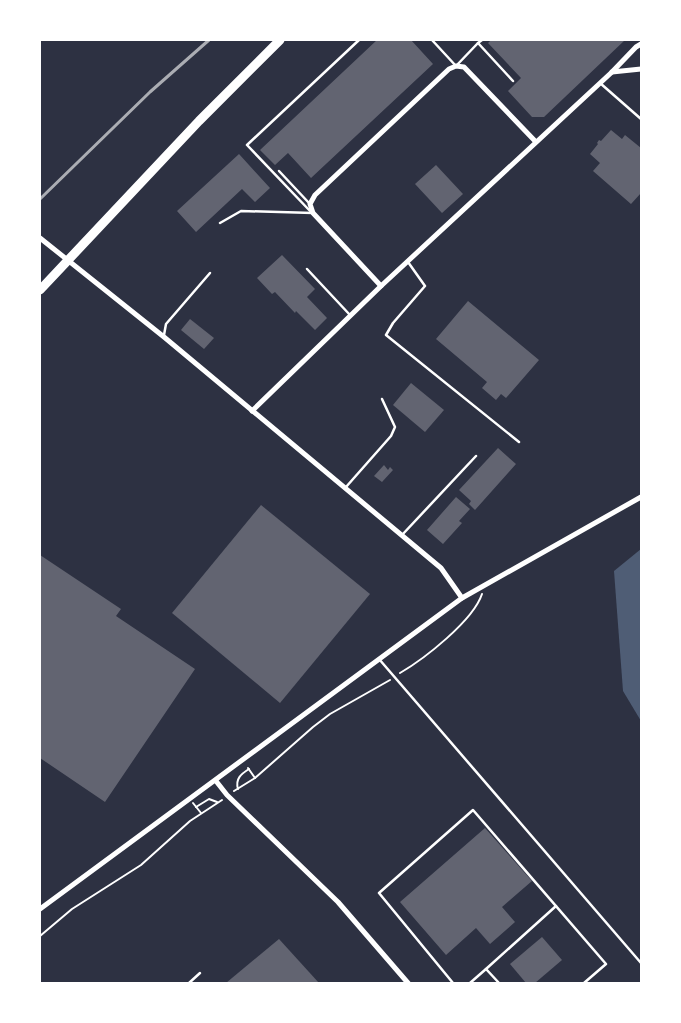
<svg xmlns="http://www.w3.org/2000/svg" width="681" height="1023" font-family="'Libre Baskerville',serif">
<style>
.water{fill:#4f5d75}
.building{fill:#626471}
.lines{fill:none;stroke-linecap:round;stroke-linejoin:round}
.path{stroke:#fff;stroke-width:2}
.service{stroke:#fff;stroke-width:2.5}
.minor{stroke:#fff;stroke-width:5}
.primary{stroke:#fff;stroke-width:9}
.rail{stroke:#abadb3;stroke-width:3}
</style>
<rect width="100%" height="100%" fill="#2d3142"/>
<path class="water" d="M 641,549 L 641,721 L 623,691 L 614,571 Z"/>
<g class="building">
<path d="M 377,40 L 411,40 L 433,64 L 311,178 L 288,153 L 275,165 L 260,150 Z"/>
<path d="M 491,40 L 625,40 L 544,117 L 532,117 L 508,91 L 521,78 L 488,43 Z"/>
<path d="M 611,130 L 622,139 L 625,135 L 641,148 L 641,193 L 631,204 L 593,171 L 600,163 L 590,154 L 598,144 L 597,143 L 599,140 L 601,141 Z"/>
<path d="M 239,154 L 270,188 L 255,202 L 242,189 L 196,232 L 177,211 Z"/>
<path d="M 436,165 L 463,194 L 442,213 L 415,184 Z"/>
<path d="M 282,255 L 315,289 L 307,297 L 327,318 L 315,330 L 296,311 L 295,313 L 275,292 L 272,294 L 257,278 Z"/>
<path d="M 468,301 L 539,360 L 506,398 L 501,394 L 496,400 L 482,388 L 487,382 L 436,339 Z"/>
<path d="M 190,319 L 214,338 L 204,349 L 181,330 Z"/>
<path d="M 411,383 L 444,410 L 425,432 L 393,405 Z"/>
<path d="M 498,448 L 516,464 L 475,510 L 469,504 L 471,501 L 459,490 Z"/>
<path d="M 384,465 L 388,470 L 390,467 L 393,470 L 382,482 L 374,476 Z"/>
<path d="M 456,497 L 470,509 L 459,521 L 462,523 L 443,544 L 427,530 Z"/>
<path d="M 261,505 L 370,594 L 280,703 L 172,613 Z"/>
<path d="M 40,555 L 121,609 L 116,616 L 195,669 L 105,802 L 40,758 Z"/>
<path d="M 485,828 L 532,881 L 502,907 L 515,922 L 490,944 L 476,928 L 446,955 L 400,902 Z"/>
<path d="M 542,937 L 562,960 L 535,983 L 526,983 L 510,964 Z"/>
<path d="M 279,939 L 319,983 L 226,983 Z"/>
</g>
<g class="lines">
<g class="path">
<path d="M 400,673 C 424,659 473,621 482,594"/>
<path d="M 248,768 L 255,778"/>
<path d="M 238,789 C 235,779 241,774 249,769"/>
<path d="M 234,791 L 255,778 L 313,727 L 330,714 L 390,680"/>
<path d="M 193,803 L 201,813"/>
<path d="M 196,807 L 209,799 L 217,802"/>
<path d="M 40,936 L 72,909 L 141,865 L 190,821 L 222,800"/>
</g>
<g class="service">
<path d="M 432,40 L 456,66 L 478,43"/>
<path d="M 482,40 L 478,43 L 513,81"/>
<path d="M 600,83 L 641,119"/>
<path d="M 279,171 L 309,203"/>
<path d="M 311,212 L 247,145 L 359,40"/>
<path d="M 220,223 L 241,211 L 313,213"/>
<path d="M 408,262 L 425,286 L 393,323 L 386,335 L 519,442"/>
<path d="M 307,269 L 350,315"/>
<path d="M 164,335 L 166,324 L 210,273"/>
<path d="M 346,487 L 391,436 L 395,427 L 382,399"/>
<path d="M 402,535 L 476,456"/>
<path d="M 379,659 L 641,963"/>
<path d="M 189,983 L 200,973"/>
<path d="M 453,983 L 379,893 L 473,810 L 606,964 L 584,983"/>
<path d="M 470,983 L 486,969"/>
<path d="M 499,983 L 486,969 L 556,906"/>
</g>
<g class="minor">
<path d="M 612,72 L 641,69"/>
<path d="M 40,238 L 164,337 L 441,568 L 462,598"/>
<path d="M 381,286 L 313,213 L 310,204 L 315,195 L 449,69 L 456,66 L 464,67 L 535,141"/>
<path d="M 252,411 L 381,286 L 612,72 L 636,47 L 641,44"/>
<path d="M 216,781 L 227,795 L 338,902 L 408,983"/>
<path d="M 40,909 L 462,598 L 641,497"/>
</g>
<path class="primary" d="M 40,290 L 199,121 L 280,40"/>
<path class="rail" d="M 40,199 L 150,92 L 209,40"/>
</g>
<rect width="681" height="1023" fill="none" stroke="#ffffff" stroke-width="82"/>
</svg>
